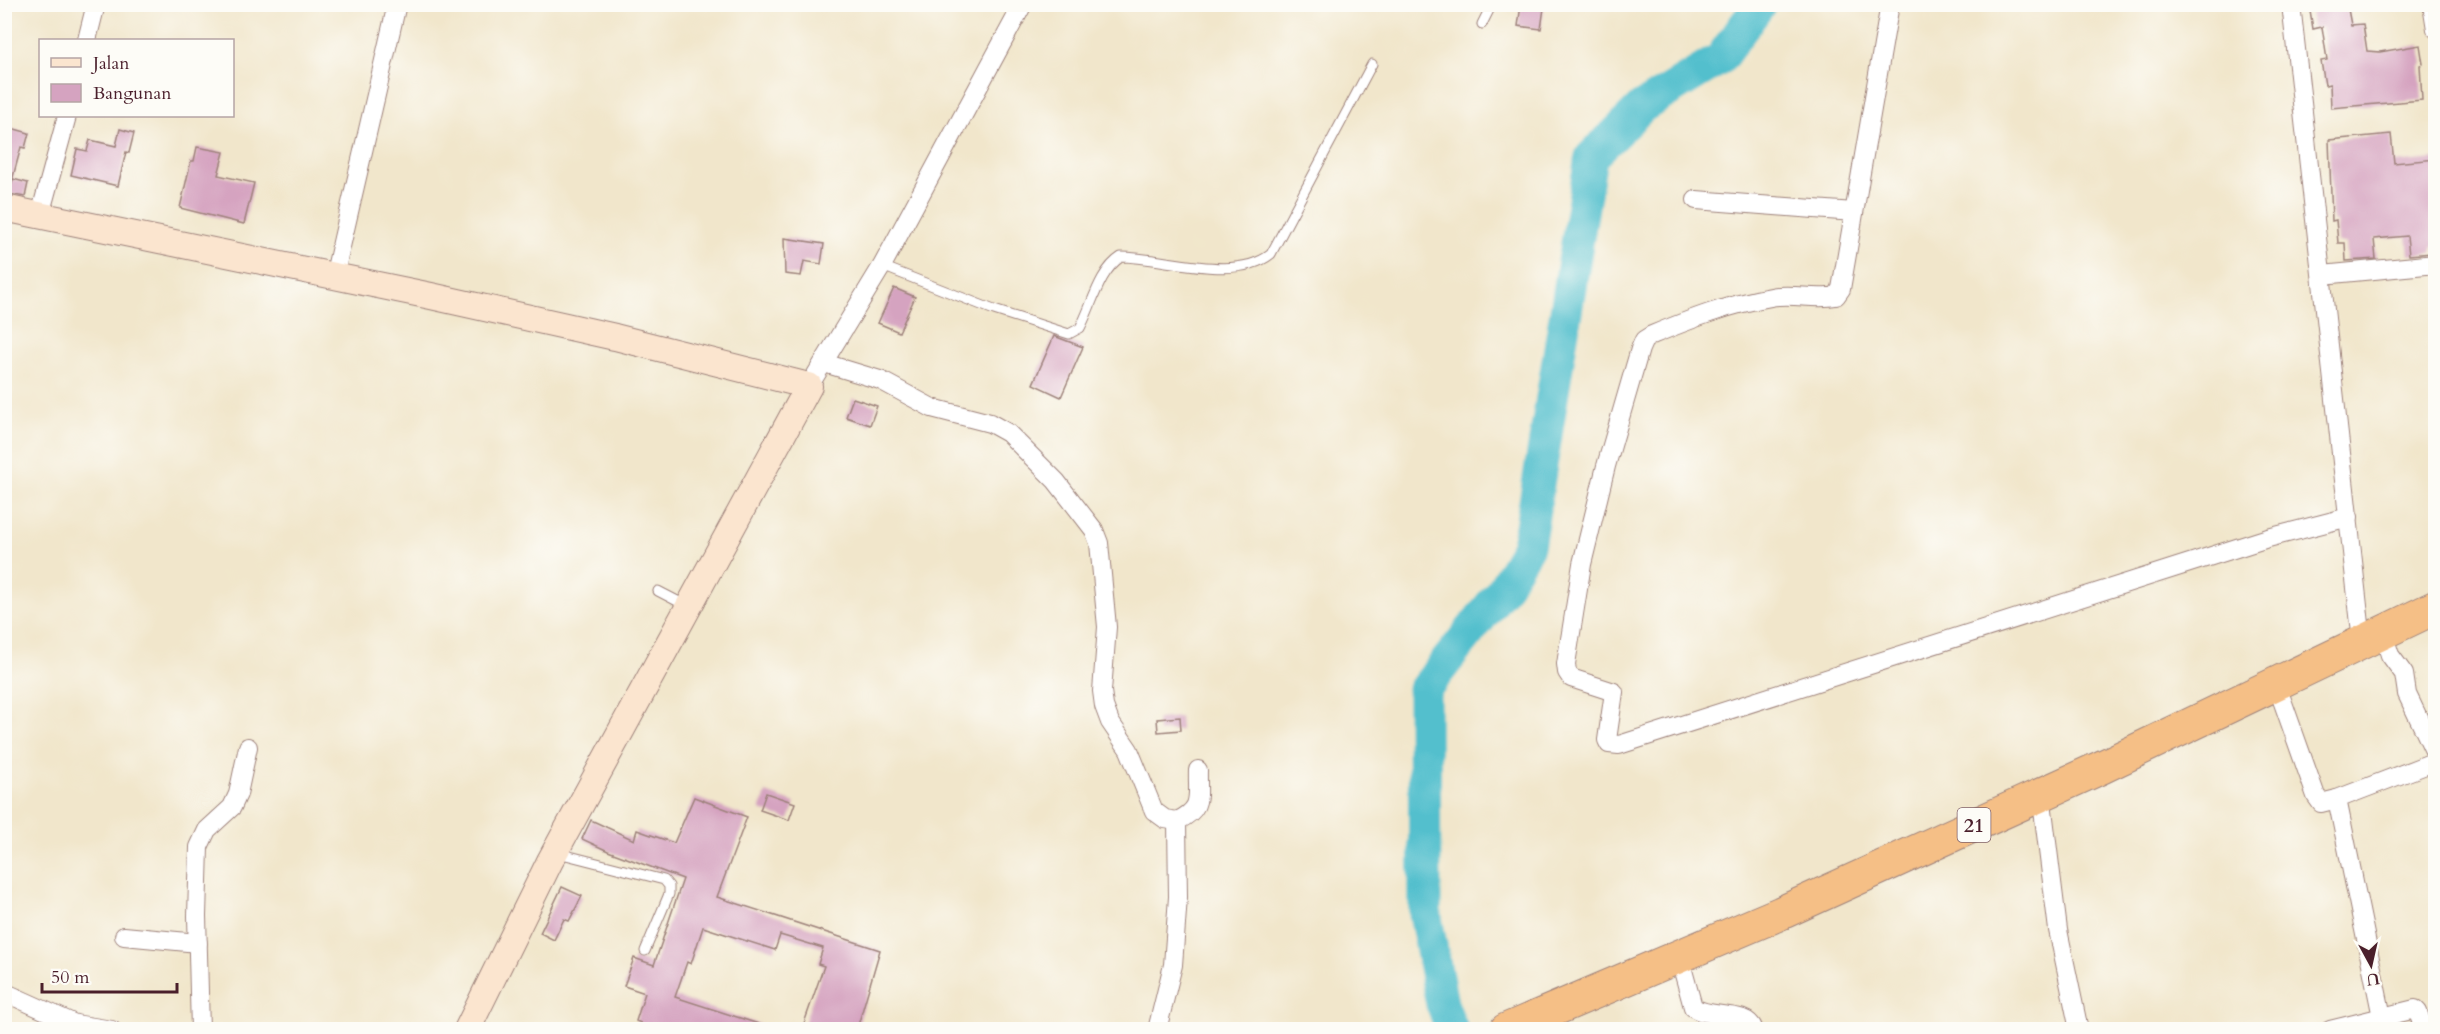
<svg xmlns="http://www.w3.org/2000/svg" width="2440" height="1034" font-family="Cardo,serif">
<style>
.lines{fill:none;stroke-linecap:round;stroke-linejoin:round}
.river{stroke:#53bfcd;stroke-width:33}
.building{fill:#d5a3c0}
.lane-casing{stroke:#9e827b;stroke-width:11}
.street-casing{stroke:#9e827b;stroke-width:20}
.secondary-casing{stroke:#9e827b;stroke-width:28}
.highway-casing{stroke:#9e827b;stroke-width:35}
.lane{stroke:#fff;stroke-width:9}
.street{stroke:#fff;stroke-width:18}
.secondary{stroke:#fbe5cf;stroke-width:26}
.highway{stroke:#f5bf86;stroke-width:33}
.labels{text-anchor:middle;stroke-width:5;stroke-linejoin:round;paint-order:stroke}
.shield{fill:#fdfcf7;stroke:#806168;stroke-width:1.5}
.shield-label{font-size:20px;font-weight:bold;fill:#4a1f2b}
</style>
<rect width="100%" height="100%" fill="#fdfcf7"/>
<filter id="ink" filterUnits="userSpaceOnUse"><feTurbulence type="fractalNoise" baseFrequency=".0167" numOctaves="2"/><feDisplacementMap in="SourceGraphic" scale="12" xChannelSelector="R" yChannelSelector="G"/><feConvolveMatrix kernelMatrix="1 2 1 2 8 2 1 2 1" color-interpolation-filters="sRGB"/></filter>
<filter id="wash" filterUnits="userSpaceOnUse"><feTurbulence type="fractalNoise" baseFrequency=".008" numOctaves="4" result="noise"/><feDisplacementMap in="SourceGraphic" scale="24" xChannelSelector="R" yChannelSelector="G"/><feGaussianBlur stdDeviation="1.35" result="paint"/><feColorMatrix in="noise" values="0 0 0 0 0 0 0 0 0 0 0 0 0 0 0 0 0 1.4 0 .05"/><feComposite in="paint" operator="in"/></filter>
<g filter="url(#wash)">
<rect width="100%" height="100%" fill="#f1e6cb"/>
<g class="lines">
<path class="river" d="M 1452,1030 L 1442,1004 L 1425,913 L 1424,690 L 1503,589 L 1528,546 L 1591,157 L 1642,107 L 1720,59 L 1760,4"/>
</g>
<g id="blocks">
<g class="building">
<path d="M 2347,4 L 2351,25 L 2363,24 L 2367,51 L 2380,52 L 2420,45 L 2423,64 L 2420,65 L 2422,100 L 2331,108 L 2330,84 L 2325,85 L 2321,61 L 2327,60 L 2322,27 L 2313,29 L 2310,10 Z"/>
<path d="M 1521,5 L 1544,8 L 1541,29 L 1518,26 Z"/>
<path d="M 4,126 L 29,133 L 25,148 L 21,147 L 9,192 L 4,191 Z"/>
<path d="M 120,129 L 134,133 L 129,153 L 126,152 L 118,186 L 71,175 L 77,149 L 87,151 L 90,140 L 116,146 Z"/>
<path d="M 2391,134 L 2394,163 L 2436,159 L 2436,247 L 2432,247 L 2432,253 L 2409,255 L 2407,236 L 2374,239 L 2376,259 L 2346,261 L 2345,243 L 2338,243 L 2336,220 L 2332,221 L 2329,140 Z"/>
<path d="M 197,147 L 224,152 L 218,175 L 254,183 L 244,224 L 180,208 L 191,161 L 194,161 Z"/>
<path d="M 13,179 L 28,183 L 25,197 L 9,194 Z"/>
<path d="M 784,238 L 824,244 L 821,264 L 804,261 L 801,276 L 785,274 Z"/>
<path d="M 894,288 L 915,297 L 899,332 L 878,323 Z"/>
<path d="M 1054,336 L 1083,347 L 1061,397 L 1033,384 Z"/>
<path d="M 853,398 L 877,406 L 870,425 L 846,417 Z"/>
<path d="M 1180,717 L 1181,730 L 1158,732 L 1157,719 Z"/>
<path d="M 766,793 L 795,803 L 789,820 L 760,810 Z"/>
<path d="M 694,797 L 747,817 L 717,897 L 880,950 L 857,1029 L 802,1029 L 824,966 L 818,964 L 823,948 L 780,935 L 775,950 L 703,927 L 691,964 L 687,962 L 675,997 L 768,1027 L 767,1029 L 639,1029 L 641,1023 L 636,1021 L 645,993 L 624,986 L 634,958 L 654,965 L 683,879 L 608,851 L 582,839 L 591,820 L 634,840 L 637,830 L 674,843 Z"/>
<path d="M 562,887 L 582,896 L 569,921 L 564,919 L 554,940 L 540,933 Z"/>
</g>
</g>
</g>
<g filter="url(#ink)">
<use href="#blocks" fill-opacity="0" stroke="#9e827b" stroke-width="1.5"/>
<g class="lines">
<defs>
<g id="lane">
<path d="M 1482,24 L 1492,4"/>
<path d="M 882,266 L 994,310 L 1069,334 L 1080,328 C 1092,306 1099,271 1121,257 C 1164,257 1235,283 1271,254 L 1372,64"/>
<path d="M 658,591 L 687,606"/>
<path d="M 558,853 L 664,880 L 669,886 L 669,894 L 645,951"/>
</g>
<g id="street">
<path d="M 1890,4 L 1841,289 L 1836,296 C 1815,300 1792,293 1771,297 C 1730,304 1691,319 1652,335 L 1644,340 L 1640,349 L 1606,466 L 1582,564 L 1566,664 L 1567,672 L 1571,678 L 1614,692 L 1607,740 L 1609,744 L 1619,745 L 2268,538 L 2349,517"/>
<path d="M 2291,4 L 2362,642"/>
<path d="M 2432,4 L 2436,29"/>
<path d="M 87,40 L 96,4"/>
<path d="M 1696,200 L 1854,212"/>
<path d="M 40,215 L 67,116"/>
<path d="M 2322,275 L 2436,264"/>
<path d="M 334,277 L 397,4"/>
<path d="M 824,363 L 880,380 L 932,408 L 990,423 L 1008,433 L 1056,481 L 1094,530 L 1099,543 L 1107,627 L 1102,691 L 1104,706 L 1110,722 L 1129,750 L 1154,811 L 1165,819 L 1177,821"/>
<path d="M 809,386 L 882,266 L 1023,4"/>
<path d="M 2383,633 L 2390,655 L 2404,674 L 2407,694 L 2436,755"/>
<path d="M 2276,683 L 2316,796 L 2321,803 L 2337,799"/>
<path d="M 2041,794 L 2058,930 L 2079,1030"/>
<path d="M 124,936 L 198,943"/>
<path d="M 1679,956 L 1693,1007 C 1710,1020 1747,1009 1754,1030"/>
<path d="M 4,992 L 75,1024 L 74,1030"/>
<path d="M 2382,1017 L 2337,799 L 2436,761"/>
<path d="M 75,1024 L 112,1030"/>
<path d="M 200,1030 L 197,916 L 199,847 L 207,830 L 232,807 L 238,794 L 248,747"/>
<path d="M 1157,1030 L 1173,965 L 1178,897 L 1177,821 C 1204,808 1197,797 1198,770"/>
<path d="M 2330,1030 L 2415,1009 L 2418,1012 L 2424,1030"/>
</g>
<path id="secondary" d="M 4,208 L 431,296 L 615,337 L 809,386 L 550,861 L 467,1030"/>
<path id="highway" d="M 1506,1030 L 1781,913 L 2102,767 L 2436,607"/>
</defs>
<use href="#lane" class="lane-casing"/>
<use href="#street" class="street-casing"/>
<use href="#secondary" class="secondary-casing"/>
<use href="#highway" class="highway-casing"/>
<use href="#lane" class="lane"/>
<use href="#street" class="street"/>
<use href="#secondary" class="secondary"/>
<use href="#highway" class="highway"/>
</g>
</g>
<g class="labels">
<rect class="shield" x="1957.5" y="808" width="33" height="34" rx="4.5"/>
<g class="shield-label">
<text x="1974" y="832">21</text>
</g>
</g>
<rect width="2440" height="1034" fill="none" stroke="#fdfcf7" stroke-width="24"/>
<rect x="39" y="39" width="195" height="78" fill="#fdfcf7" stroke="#b5a4a5" stroke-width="1.5"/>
<rect x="51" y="58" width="30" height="9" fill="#fbe5cf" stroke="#b5a4a5" stroke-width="1.5"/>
<text x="93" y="69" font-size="18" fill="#4a1f2b">Jalan</text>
<rect x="51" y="84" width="30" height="18" fill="#d5a3c0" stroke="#b5a4a5" stroke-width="1.5"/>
<text x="93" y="99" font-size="18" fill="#4a1f2b">Bangunan</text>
<g transform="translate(2371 965) rotate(172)" stroke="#fdfcf7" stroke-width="4.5" paint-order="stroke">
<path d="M0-4.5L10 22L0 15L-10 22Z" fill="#4a1f2b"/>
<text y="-9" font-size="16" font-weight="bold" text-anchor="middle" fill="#4a1f2b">U</text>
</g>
<path d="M42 983v9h135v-9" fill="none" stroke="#4a1f2b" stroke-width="3"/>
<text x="51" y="983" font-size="18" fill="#4a1f2b" stroke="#fdfcf7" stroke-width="4.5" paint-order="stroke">50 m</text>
</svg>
